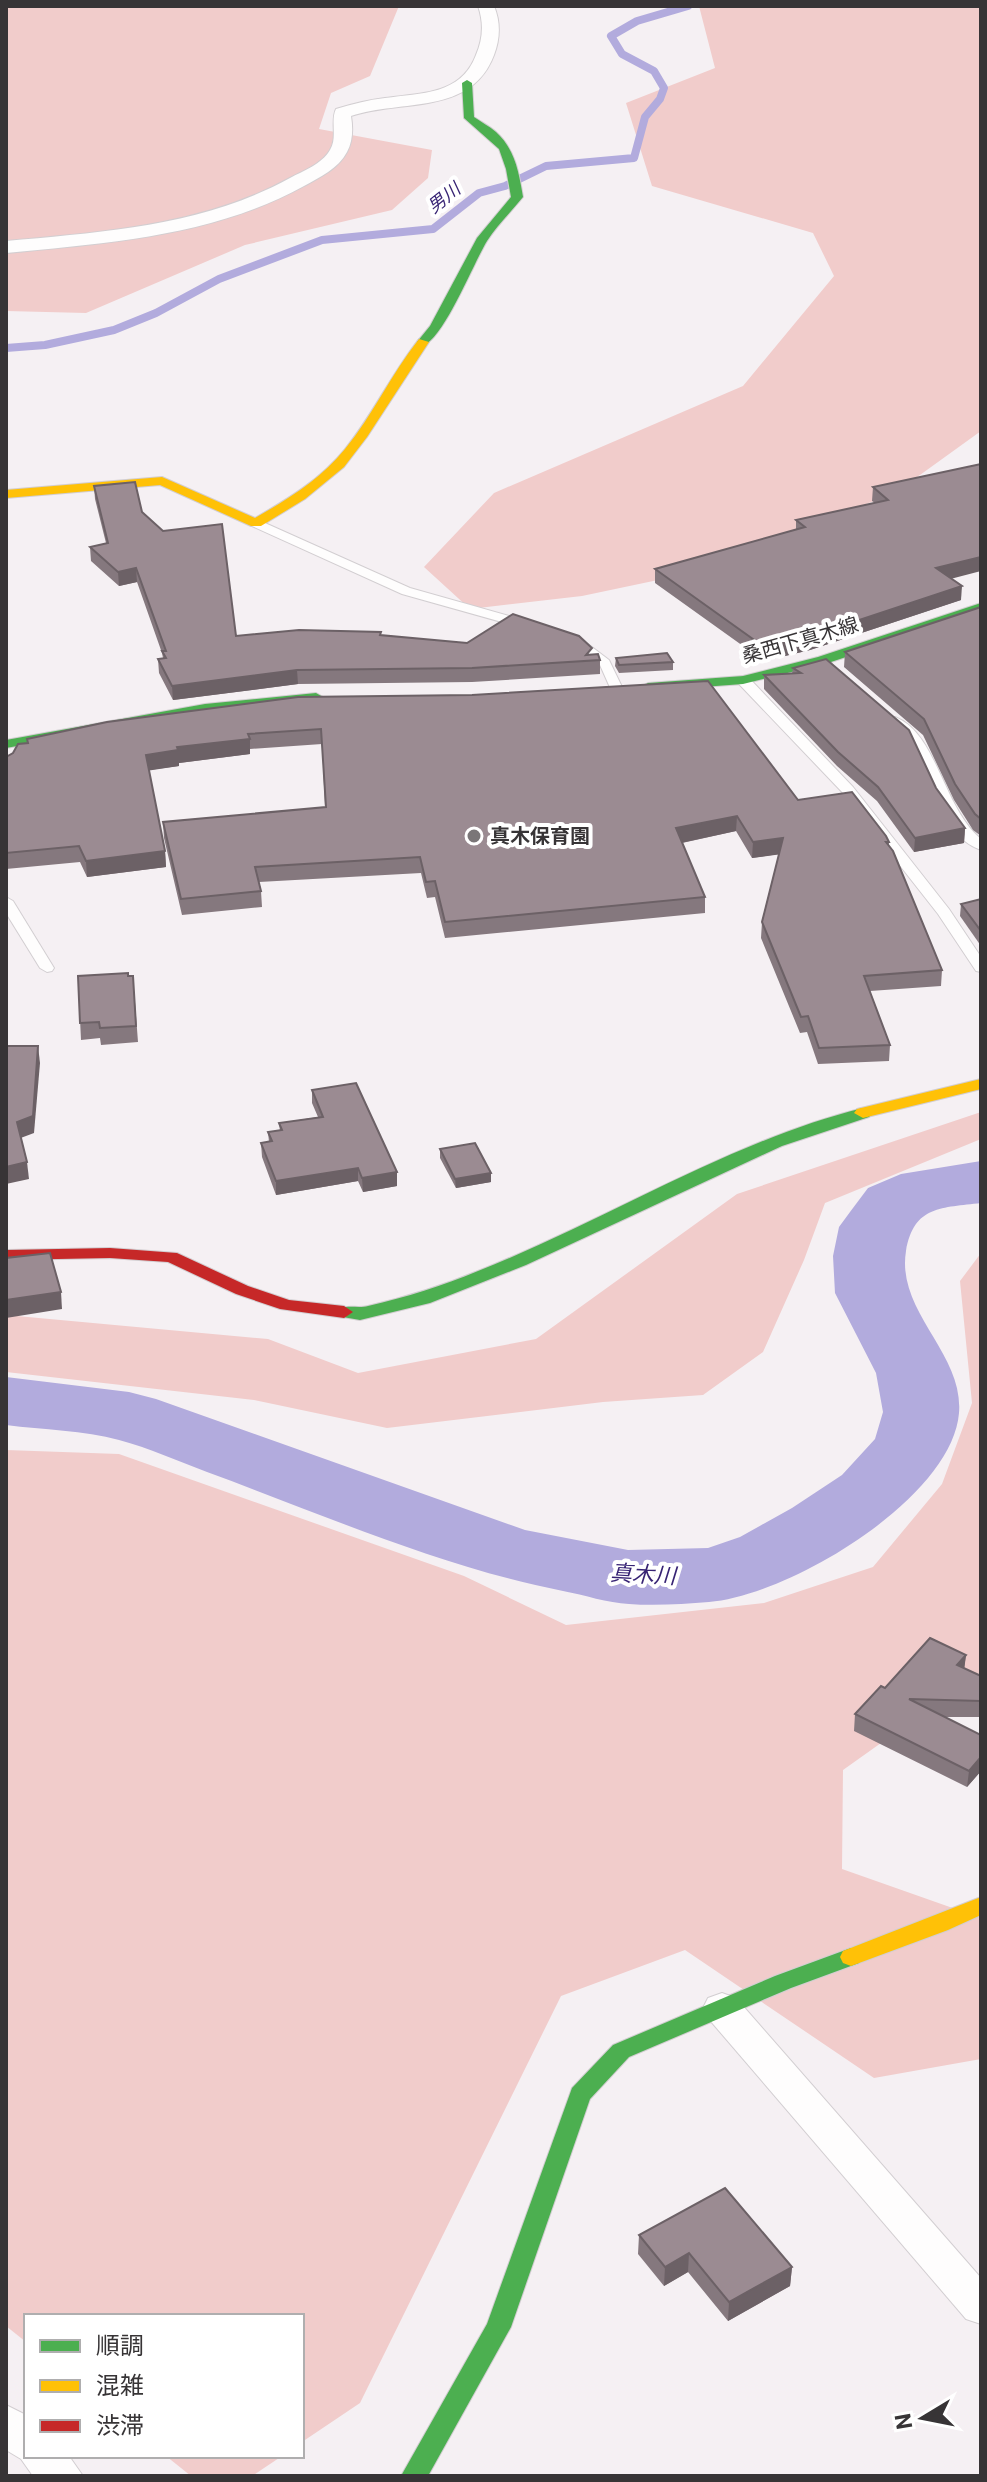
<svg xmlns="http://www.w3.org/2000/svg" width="987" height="2482" font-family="Roboto,'Noto Sans JP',sans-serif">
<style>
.green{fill:#f1cccb}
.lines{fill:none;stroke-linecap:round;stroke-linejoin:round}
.stream{stroke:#b2abdd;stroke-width:8}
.river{fill:#b2abdd;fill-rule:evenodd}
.lane-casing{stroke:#d2ced1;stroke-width:2}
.street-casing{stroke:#d2ced1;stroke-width:2}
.fast-casing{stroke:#d2ced1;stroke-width:2}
.slow-casing{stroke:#d2ced1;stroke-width:2}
.jam-casing{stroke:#d2ced1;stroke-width:2}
.lane{fill:#fefdfd;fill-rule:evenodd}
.street{fill:#fefdfd;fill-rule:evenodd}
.fast{fill:#4caf50;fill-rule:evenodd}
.slow{fill:#ffc107;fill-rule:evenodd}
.jam{fill:#c62828;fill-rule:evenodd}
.wall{fill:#85787e}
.shaded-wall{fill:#6c6166}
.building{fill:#9b8b92;stroke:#6c6166;stroke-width:2}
.poi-dot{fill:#7a7678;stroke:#fff;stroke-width:3}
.labels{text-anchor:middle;stroke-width:8;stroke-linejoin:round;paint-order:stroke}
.far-water-label{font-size:18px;font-style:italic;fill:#372374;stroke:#fff}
.street-label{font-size:20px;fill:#373436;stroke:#fff}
.poi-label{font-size:20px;font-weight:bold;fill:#373436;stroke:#fff;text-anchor:start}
.water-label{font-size:22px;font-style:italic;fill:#372374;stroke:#fff}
</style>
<rect width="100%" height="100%" fill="#f5f0f3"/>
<g class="green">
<path d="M 6,6 L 399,6 L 370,76 L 331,93 L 319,129 L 432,150 L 428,178 L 392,210 L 245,245 L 86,313 L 6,311 Z"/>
<path d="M 699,6 L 981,6 L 981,431 L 895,493 L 677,576 L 582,596 L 470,609 L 424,567 L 494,493 L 743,386 L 834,276 L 813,233 L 652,186 L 626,103 L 715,68 Z"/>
<path d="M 981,1112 L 981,1139 L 825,1203 L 804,1260 L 763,1352 L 703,1395 L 603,1402 L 387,1428 L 254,1400 L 6,1372 L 6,1315 L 268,1339 L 358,1373 L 536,1339 L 737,1194 Z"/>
<path d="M 981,1253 L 981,1672 L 843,1770 L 842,1869 L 981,1918 L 981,2059 L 874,2078 L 685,1950 L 561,1996 L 360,2403 L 302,2442 L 302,2316 L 26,2316 L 26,2342 L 6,2326 L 6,1450 L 119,1454 L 464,1576 L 566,1625 L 764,1603 L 873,1567 L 942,1484 L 972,1403 L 960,1281 Z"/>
<path d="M 166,2456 L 282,2456 L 252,2476 L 191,2476 Z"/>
</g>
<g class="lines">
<path class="stream" d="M 6,348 L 45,345 L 114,330 L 156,313 L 219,279 L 322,240 L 433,229 L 479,193 L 505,186 L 546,166 L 634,158 L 645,117 L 660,99 L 664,88 L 654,71 L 622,54 L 611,36 L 637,21 L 688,6"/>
<path class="river" d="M 981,1161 L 981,1203 C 942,1208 914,1205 906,1251 C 896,1312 964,1353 959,1413 C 952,1499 788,1596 709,1602 C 684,1604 655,1606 629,1604 C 607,1603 585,1595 563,1591 C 441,1567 324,1515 207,1472 C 178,1461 149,1448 119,1440 C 84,1430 43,1430 6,1425 L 6,1377 L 129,1392 L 156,1399 L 525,1530 L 628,1550 L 708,1548 L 740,1537 L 792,1508 L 842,1475 L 875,1439 L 883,1412 L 876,1373 L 835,1293 L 833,1256 L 839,1227 L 850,1212 L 868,1188 L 901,1174 Z"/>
<defs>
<g id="lane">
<path d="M 256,519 L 410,588 L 527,621 L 529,624 L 523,628 L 402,594 L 252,526 L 250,523 Z"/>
<path d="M 576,635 L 609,660 L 623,689 L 622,692 L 612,692 L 600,665 L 572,642 L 570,639 Z"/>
<path d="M 743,676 L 748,677 L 853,787 L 949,909 L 981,957 L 981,972 L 976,971 L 938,914 L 843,793 L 738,683 L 738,677 Z"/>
<path d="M 895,717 C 937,733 943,808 981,839 L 981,850 C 938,835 933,775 911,743 C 905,734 895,729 888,721 Z"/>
<path d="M 6,897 L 13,901 L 54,968 L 52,971 L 47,972 L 40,968 L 6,913 Z"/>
</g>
<g id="street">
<path d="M 478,6 L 494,6 C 501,23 500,39 494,55 C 471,116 402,99 351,116 C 353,128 353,141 347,152 C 338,169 320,177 304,186 C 213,236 108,243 6,253 L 6,241 C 103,232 203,226 290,178 C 303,171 322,164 330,150 C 338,137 330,121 336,109 C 352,104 368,100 385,98 C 421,93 461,95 476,55 C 483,39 484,23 478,6 Z"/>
<path d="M 722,1993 L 736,1998 L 981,2278 L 981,2324 L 966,2319 L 708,2018 L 703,2008 L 708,1998 Z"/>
<path d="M 6,2405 L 26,2415 L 26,2456 L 69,2456 L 83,2476 L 33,2476 L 21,2459 L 6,2450 Z"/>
</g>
<g id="fast">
<path d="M 467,80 L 472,83 L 474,117 C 481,122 489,126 496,132 C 515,149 519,173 523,197 C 511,212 497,225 487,241 C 473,264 445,336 423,346 L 417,342 L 430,326 L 477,238 L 511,197 L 506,169 L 499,149 L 464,118 L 462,83 Z"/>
<path d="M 981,603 L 981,612 L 828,663 L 743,684 L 648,691 L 641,687 L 648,683 L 743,676 L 818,657 Z"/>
<path d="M 316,693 L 323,697 L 321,700 L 205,712 L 6,748 L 6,740 L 205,704 Z"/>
<path d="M 863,1108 L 872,1113 L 869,1117 L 782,1146 L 526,1265 L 430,1303 L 360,1320 L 337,1316 L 335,1312 C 343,1303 357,1309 368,1306 C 407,1297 442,1286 478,1271 C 605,1221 730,1141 863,1108 Z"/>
<path d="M 851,1948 L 859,1951 L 862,1957 L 859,1963 L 791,1988 L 629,2057 L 590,2099 L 511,2327 L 428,2476 L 401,2476 L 487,2324 L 572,2088 L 613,2045 L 775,1976 Z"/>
</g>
<g id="slow">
<path d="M 419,339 L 429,342 L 367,437 L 344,467 L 305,499 L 261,526 L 251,526 L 160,485 L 6,498 L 6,490 L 162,477 L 255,518 C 288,499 321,479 345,449 C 373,415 391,374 419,339 Z"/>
<path d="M 981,1079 L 981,1089 L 863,1118 L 854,1113 L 857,1109 Z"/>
<path d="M 981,1897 L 981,1915 L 948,1930 L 851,1966 L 843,1963 L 840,1957 L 843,1951 Z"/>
</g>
<path id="jam" d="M 110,1248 L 177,1253 L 248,1286 L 289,1300 L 344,1306 L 353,1312 L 344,1318 L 280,1309 L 236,1294 L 168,1262 L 110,1258 L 6,1260 L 6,1250 Z"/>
</defs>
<use href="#lane" class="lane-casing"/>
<use href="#street" class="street-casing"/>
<use href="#fast" class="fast-casing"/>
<use href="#slow" class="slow-casing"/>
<use href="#jam" class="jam-casing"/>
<use href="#lane" class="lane"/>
<use href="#street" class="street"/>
<use href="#fast" class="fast"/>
<use href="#slow" class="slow"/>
<use href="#jam" class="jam"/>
</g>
<g class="wall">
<path d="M 981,464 L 951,578 L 961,600 L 810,650 L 764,661 L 655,583 L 655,569 L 796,530 L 796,520 L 875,503 L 872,501 L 873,487 Z"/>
<path d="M 94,486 L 142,512 L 236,636 L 381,635 L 592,655 L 600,660 L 600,674 L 472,682 L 298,684 L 173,700 L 159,673 L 158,659 L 163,658 L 162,653 L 137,582 L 119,586 L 91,561 L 90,547 L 106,543 L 95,499 Z"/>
<path d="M 981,607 L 981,836 L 973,830 L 954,800 L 923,735 L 844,667 L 845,652 Z"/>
<path d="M 616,658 L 673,662 L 673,670 L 619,673 L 615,666 Z"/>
<path d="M 826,659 L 936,788 L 965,828 L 964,843 L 914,852 L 877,801 L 837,766 L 764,689 L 764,675 L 792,674 L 793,668 Z"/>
<path d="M 298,697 L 798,800 L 889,842 L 889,846 L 942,970 L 941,986 L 870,991 L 890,1045 L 889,1061 L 818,1064 L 807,1032 L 800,1033 L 761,938 L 762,922 L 779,854 L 752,858 L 736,831 L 682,843 L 705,897 L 705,913 L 445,938 L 435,897 L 427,898 L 421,873 L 259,882 L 261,891 L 262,907 L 182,915 L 164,838 L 163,822 L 325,807 L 322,744 L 250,749 L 250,754 L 179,763 L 179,766 L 149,770 L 165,851 L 166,867 L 87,877 L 80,862 L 6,869 L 6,757 L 13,753 L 27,743 L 27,739 Z"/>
<path d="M 981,899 L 981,946 L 960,916 L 961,904 Z"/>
<path d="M 78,976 L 133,976 L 138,1042 L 101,1045 L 100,1038 L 81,1040 Z"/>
<path d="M 312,1090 L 397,1186 L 363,1192 L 358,1181 L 276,1195 L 262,1157 L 261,1143 L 269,1142 L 268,1132 L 280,1131 L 279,1123 L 318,1117 L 312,1103 Z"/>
<path d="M 440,1149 L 491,1182 L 456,1188 L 440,1158 Z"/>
<path d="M 966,1655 L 964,1668 L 981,1676 L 981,1717 L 944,1717 L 981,1735 L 981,1771 L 967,1787 L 854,1731 L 855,1714 L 885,1688 Z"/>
<path d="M 639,2235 L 792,2267 L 790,2286 L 728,2321 L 688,2272 L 664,2286 L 638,2254 Z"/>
</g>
<g class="shaded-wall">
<path d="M 981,557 L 981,571 L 935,583 L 936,568 Z"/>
<path d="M 136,568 L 137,582 L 119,586 L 118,572 Z"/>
<path d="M 962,586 L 961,600 L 810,650 L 764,661 L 764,647 Z"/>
<path d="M 297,670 L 298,684 L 173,700 L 172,686 Z"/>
<path d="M 250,739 L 250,754 L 179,763 L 179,766 L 146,771 L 146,755 L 177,747 Z"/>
<path d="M 737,816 L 736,831 L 676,844 L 676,828 Z"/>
<path d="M 965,828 L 964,843 L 914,852 L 915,838 Z"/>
<path d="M 783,838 L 782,854 L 752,858 L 753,842 Z"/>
<path d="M 165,851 L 166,867 L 87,877 L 86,861 Z"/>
<path d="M 38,1046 L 40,1063 L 34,1133 L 18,1139 L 17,1122 Z"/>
<path d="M 27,1162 L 29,1179 L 6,1184 L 6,1167 Z"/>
<path d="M 358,1168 L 358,1181 L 276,1195 L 276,1181 Z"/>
<path d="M 397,1172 L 397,1186 L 363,1192 L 362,1178 Z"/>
<path d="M 491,1173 L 491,1182 L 456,1188 L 455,1179 Z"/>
<path d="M 61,1292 L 62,1309 L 6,1318 L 6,1300 Z"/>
<path d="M 966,1655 L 964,1671 L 957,1665 Z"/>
<path d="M 981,1757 L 981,1771 L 967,1787 L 969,1771 Z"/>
<path d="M 689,2253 L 688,2272 L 664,2286 L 665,2267 Z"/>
<path d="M 792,2267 L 790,2286 L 728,2321 L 729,2302 Z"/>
</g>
<g class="building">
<path d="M 981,464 L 981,557 L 936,568 L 962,586 L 811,636 L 764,647 L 655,569 L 805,527 L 796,520 L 888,500 L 873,487 Z"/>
<path d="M 135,482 L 142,512 L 163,531 L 222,524 L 236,636 L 299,630 L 381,632 L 380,635 L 467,643 L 513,614 L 579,636 L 592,648 L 586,655 L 598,654 L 600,660 L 472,668 L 297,670 L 172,686 L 158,659 L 166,658 L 162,651 L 166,651 L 136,568 L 118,572 L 90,547 L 108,543 L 94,486 Z"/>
<path d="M 981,607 L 981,819 L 975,814 L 955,784 L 924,719 L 845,652 Z"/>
<path d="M 667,653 L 673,662 L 619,665 L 616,658 Z"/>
<path d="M 826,659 L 909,730 L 936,788 L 965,828 L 915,838 L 878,787 L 838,752 L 764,675 L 801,673 L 793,668 Z"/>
<path d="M 708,681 L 798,800 L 852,792 L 886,836 L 889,842 L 886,842 L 893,851 L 942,970 L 864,976 L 890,1045 L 819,1048 L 808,1016 L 801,1017 L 762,922 L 783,838 L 753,842 L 737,816 L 676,828 L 705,897 L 445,922 L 435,881 L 426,882 L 420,857 L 255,867 L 261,891 L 181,899 L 163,822 L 326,807 L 321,729 L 248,734 L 250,739 L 177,747 L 178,750 L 146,755 L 165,851 L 86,861 L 79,846 L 6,853 L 6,757 L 13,753 L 18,744 L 28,743 L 27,739 L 107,722 L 298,697 L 472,695 Z"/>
<path d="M 981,899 L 981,931 L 961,904 Z"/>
<path d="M 128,973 L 128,976 L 133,976 L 136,1026 L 100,1028 L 99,1022 L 80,1023 L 78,976 Z"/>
<path d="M 6,1046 L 38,1046 L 33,1116 L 17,1122 L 27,1162 L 6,1167 Z"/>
<path d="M 356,1083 L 397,1172 L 362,1178 L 358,1168 L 276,1181 L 261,1143 L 272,1141 L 268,1132 L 282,1130 L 279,1123 L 323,1117 L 312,1090 Z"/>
<path d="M 475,1143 L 491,1173 L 455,1179 L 440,1149 Z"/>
<path d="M 50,1253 L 61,1292 L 6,1300 L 6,1258 Z"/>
<path d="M 930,1638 L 966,1655 L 957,1665 L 981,1676 L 981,1701 L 909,1699 L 981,1735 L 981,1757 L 969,1771 L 855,1714 L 881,1686 L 885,1688 Z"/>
<path d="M 725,2188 L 792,2267 L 729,2302 L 689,2253 L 665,2267 L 639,2235 Z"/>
</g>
<circle class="poi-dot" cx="474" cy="836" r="8"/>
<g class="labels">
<g class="far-water-label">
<text transform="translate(444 198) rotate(-39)" y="6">男川</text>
</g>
<g class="street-label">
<text transform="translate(800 640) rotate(-16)" y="7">桑西下真木線</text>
</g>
<g class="poi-label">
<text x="490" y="843">真木保育園</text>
</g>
<g class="water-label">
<text transform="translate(643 1574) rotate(3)" y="8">真木川</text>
</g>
</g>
<rect width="987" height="2482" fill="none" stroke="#373436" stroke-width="16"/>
<rect x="24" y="2314" width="280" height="144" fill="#ffffff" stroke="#afaeaf" stroke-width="2"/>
<rect x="40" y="2340" width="40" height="12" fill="#4caf50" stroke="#afaeaf" stroke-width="2"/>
<text x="96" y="2354" font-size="24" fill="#373436">順調</text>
<rect x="40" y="2380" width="40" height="12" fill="#ffc107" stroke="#afaeaf" stroke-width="2"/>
<text x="96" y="2394" font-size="24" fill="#373436">混雑</text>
<rect x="40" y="2420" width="40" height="12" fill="#c62828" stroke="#afaeaf" stroke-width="2"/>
<text x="96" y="2434" font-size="24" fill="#373436">渋滞</text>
<g transform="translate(923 2418) rotate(260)" stroke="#ffffff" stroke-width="6" paint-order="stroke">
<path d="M0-6L14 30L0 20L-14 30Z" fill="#373436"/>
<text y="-12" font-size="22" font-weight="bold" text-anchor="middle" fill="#373436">N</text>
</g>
</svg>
